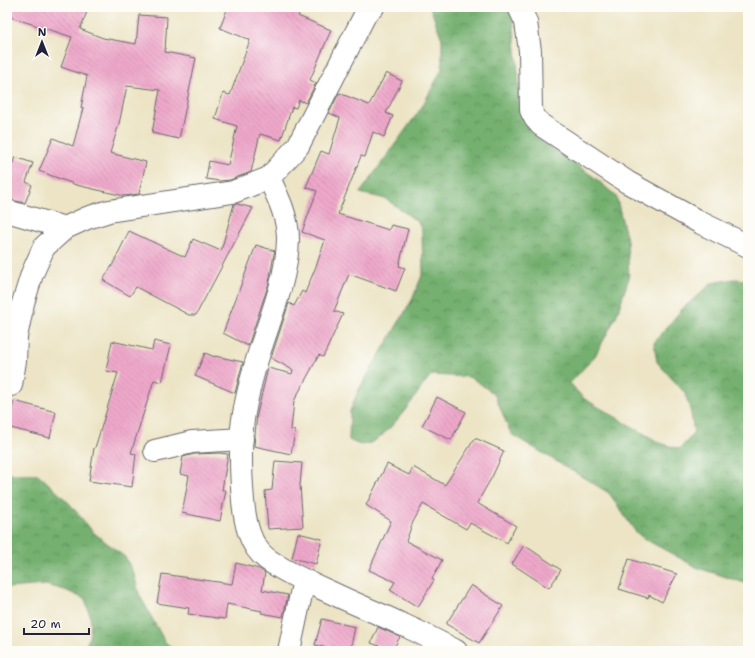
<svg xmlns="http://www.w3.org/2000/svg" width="755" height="658" font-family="'Shantell Sans',sans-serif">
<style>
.forest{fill:url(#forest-crowns);stroke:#4b6956}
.building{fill:url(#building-back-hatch)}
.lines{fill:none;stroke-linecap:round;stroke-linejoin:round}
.minor-casing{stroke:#69666b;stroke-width:24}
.minor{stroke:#fff;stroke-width:22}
</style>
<defs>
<pattern id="forest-crowns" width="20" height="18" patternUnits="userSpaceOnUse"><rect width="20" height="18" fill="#74b070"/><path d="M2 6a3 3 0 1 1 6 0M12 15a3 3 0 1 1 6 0" fill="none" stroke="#5f8f5d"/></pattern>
<pattern id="building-back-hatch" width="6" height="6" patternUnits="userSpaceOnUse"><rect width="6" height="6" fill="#eea8ca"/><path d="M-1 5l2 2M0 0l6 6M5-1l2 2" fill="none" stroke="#cc90ae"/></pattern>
</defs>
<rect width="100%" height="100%" fill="#fdfcf7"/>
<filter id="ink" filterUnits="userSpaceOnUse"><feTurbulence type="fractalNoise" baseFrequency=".025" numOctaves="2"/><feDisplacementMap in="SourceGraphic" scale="8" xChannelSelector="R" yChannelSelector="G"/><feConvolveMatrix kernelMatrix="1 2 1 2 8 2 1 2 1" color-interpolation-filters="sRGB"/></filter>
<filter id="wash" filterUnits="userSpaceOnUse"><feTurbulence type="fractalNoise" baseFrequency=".012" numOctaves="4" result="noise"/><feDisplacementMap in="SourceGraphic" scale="16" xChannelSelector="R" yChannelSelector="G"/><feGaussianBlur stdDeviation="0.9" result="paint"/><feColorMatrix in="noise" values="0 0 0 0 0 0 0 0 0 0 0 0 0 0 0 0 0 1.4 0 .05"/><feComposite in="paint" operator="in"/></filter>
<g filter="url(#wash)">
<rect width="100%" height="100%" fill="#ece4c5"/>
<g class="forest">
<path d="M 430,7 L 512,7 L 522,116 L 544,143 L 594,177 L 616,196 L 627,240 L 629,278 L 616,317 L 595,356 L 570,383 L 583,398 L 660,443 L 680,449 L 694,433 L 691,413 L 685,393 L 657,362 L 654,343 L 681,310 L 712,283 L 734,279 L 748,280 L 748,584 L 698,568 L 643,538 L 635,531 L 609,493 L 511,434 L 495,395 L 478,382 L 469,377 L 431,375 C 417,393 388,439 367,444 C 360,446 355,443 349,440 L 350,411 L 358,391 L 412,300 L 423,273 L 422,231 L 418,222 L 386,199 L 360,193 L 422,107 L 442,69 L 442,39 Z"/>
<path d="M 8,474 L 38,474 L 69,503 L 94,533 L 125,557 L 134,574 L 139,594 L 165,642 L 176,651 L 83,651 C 94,631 92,620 85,599 L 65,590 L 46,585 L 7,588 Z"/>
</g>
<g id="blocks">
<g class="building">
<path d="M 7,7 L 89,7 L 80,29 L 103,38 L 136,44 L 139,15 L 167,17 L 165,52 L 196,58 L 179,139 L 152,133 L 160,90 L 127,86 L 119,124 L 110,153 L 146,162 L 139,194 L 124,196 L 76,185 L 39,171 L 53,138 L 73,146 L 83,108 L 81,108 L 87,76 L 61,67 L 72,37 L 7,16 Z"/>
<path d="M 228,7 L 302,7 L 298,16 L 331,30 L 310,80 L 316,83 L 306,103 L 299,100 L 296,108 L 292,107 L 281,140 L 260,134 L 251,172 L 230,180 L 220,181 L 206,179 L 209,161 L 228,165 L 237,126 L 215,119 L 223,93 L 230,95 L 250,40 L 220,28 Z"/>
<path d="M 386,73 L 402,81 L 386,113 L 393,116 L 384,137 L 373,132 L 365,157 L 361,156 L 338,214 L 389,230 L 391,225 L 408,229 L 399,266 L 405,268 L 396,291 L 349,274 L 334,311 L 343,314 L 323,357 L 319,355 L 294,401 L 291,430 L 295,431 L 291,454 L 254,446 L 257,414 L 268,368 L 292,374 L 293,370 L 271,358 L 289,303 L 294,306 L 302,291 L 305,293 L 317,264 L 325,240 L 302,232 L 317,191 L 306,187 L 321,151 L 329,154 L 340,118 L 329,113 L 339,93 L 369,105 Z"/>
<path d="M 15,157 L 33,163 L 26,182 L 32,185 L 25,203 L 7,199 L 7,178 Z"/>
<path d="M 234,204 L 237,204 L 253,208 L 196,315 L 189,315 L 136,287 L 130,296 L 103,280 L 113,264 L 129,231 L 185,257 L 193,239 L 221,251 Z"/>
<path d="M 256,245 L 275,251 L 274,254 L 269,283 L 248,346 L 223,333 Z"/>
<path d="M 112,341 L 152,350 L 154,341 L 171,345 L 162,382 L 154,380 L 131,453 L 136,454 L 132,487 L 89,481 L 94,448 L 95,448 L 118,373 L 106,371 Z"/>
<path d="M 205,353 L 215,357 L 215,356 L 243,362 L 235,393 L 195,376 Z"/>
<path d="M 437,397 L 466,412 L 451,440 L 422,426 Z"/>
<path d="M 14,401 L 56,412 L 50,438 L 7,427 Z"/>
<path d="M 475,438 L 504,451 L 492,477 L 477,503 L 516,526 L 507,543 L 470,523 L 466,529 L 423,504 L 413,522 L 406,541 L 442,560 L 432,579 L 434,580 L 418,607 L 390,590 L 395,582 L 369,570 L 391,521 L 366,505 L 387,464 L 409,475 L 413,467 L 445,485 Z"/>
<path d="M 219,453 L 228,454 L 222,490 L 226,490 L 220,521 L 182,513 L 189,476 L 180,474 L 183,457 L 194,454 Z"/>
<path d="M 275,461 L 302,463 L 300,485 L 303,527 L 268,529 L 265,491 L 272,490 Z"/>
<path d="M 298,533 L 322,539 L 316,564 L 292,558 Z"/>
<path d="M 524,545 L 561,570 L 549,588 L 512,564 Z"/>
<path d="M 629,559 L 677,574 L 662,602 L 649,595 L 648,598 L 619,589 Z"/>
<path d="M 236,563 L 259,569 L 265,573 L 262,590 L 288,595 L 283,617 L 261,613 L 262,611 L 227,604 L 225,619 L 188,614 L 189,608 L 157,603 L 162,574 L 232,584 Z"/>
<path d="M 471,585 L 503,606 L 479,643 L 446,624 Z"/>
<path d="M 322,619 L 355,627 L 350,651 L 340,651 L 315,645 Z"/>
<path d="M 378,627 L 400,637 L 392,651 L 371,643 Z"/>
</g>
</g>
</g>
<g filter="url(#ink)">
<use href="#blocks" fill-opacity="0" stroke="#69666b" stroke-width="1"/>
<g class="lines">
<defs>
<g id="minor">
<path d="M 519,7 L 526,22 L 530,51 L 531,110 L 535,118 L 541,125 L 627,182 L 701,223 L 748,246"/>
<path d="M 269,178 C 278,197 288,217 288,239 C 287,282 268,322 256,363 C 250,384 244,406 242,428 C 240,453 241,477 243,501 C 245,521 249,546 267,559 C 286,573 310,583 332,593 C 355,604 378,613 401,624 C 420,632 438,642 456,651"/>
<path d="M 7,211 L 65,228"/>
<path d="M 11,385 L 15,361 L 16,337 L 23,303 L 32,274 L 44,247 L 65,228 L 87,218 L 109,211 L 233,192 L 269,178 L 298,146 L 366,13 L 373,7"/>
<path d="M 155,451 L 192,442 L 242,439"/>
<path d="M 289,651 L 304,580"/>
</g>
</defs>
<use href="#minor" class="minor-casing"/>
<use href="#minor" class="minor"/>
</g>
</g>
<rect width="755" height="658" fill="none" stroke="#fdfcf7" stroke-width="24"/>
<g transform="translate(42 42)" stroke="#fdfcf7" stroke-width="3" paint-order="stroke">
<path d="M0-3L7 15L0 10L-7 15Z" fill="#22223b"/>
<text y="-6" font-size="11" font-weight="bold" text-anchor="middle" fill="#22223b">N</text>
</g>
<path d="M24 628v6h65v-6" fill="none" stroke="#22223b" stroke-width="2"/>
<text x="30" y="628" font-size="12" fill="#22223b" stroke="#fdfcf7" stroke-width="3" paint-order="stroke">20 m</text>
</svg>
